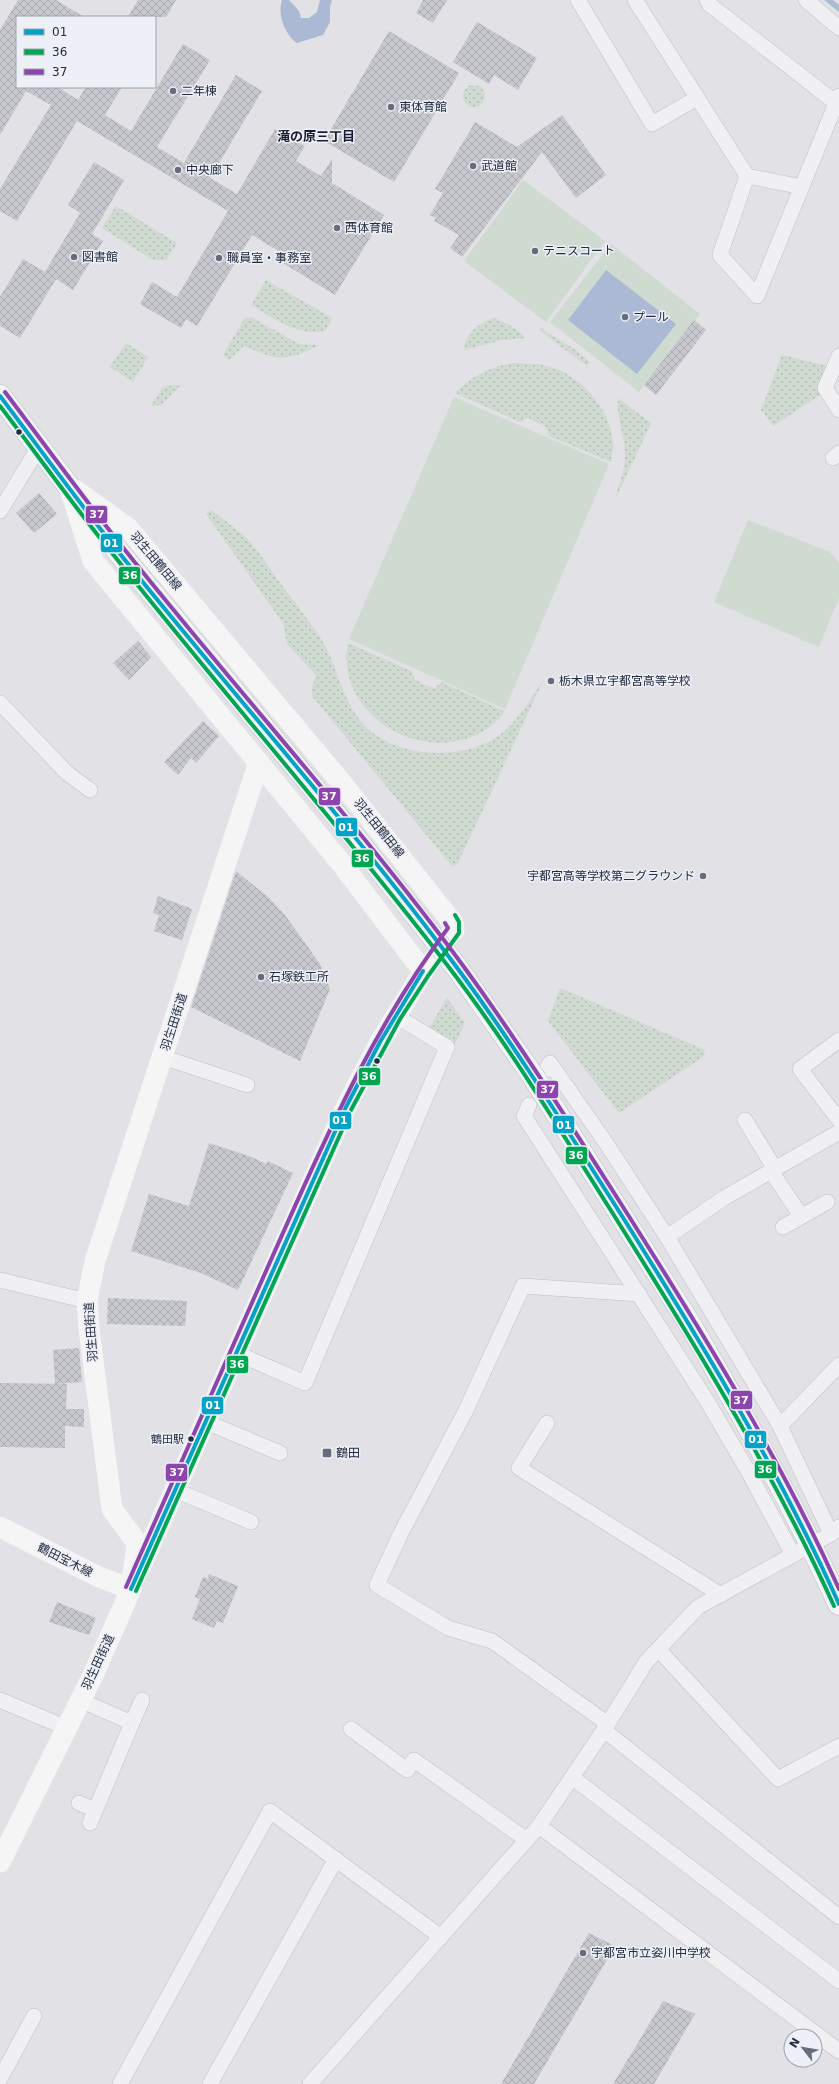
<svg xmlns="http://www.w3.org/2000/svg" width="839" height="2084" font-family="'DejaVu Sans','Noto Sans JP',sans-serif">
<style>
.grass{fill:url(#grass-dots)}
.garden{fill:#cfdad0}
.water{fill:#acb9d4}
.building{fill:url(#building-cross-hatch)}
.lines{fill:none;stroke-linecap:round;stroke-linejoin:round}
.street-casing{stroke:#bfbfc4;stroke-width:16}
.primary-casing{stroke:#bcbec4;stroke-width:23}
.street{stroke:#f0f0f3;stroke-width:15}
.secondary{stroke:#f5f5f6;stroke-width:21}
.primary{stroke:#f5f5f6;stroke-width:22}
.primary-bridge-casing{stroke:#bcbec4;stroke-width:23;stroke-linecap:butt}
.primary-bridge{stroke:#f5f5f6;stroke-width:22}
.bus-1-casing{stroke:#edf0f6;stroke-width:7}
.bus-2-casing{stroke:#edf0f6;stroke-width:7}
.bus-3-casing{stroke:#edf0f6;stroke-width:7}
.bus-1{stroke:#02a3c7;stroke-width:4}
.bus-2{stroke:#00a651;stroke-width:4}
.bus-3{stroke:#8e44ad;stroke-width:4}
.poi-dot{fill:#676b7b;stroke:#edf0f6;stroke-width:1.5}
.bus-dot{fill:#252c41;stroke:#edf0f6;stroke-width:1.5}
.labels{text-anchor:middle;stroke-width:3;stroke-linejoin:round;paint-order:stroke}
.bus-label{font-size:11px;fill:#252c41;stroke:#edf0f6;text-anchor:end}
.poi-label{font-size:12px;fill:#252c41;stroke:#edf0f6;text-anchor:start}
.street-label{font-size:12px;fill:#252c41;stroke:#edf0f6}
.neighbourhood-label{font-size:13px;font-weight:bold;fill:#181d32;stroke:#edf0f6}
.line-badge{stroke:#edf0f6;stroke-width:1.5}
.badge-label{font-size:11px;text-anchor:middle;font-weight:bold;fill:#fff}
</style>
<defs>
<pattern id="grass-dots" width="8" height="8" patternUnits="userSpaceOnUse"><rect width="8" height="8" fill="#cfdad0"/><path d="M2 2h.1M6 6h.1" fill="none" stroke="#b2bbb4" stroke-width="1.8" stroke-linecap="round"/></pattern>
<pattern id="building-cross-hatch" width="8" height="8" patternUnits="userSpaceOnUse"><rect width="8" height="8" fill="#c6c8cd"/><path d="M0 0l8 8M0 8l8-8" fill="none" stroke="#aaacb1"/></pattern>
</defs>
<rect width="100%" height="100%" fill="#e1e1e6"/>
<g class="grass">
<circle cx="474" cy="96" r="11"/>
<path d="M 116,206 L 177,243 L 166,260 L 153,260 L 102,228 Z"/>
<path d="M 266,280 L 332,318 L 325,331 C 296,336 276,319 251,305 Z"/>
<path d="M 251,317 L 299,344 L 319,345 C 286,362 278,361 244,346 L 229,360 L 223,355 L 244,319 Z"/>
<path d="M 495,318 L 516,329 L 526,338 L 502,340 L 464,350 C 465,334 479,322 495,318 Z"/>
<path d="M 542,327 L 546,332 L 573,348 L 590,362 L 587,366 L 539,330 Z"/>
<path d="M 126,343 L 148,357 L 133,382 L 110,367 Z"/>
<path d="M 782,355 L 827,366 L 820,395 L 773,426 L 761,410 Z"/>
<path d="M 514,363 C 529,363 545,364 559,370 C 585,381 610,412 613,441 C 614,448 612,455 611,462 L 549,436 L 545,426 L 528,418 L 520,422 L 455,393 C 473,375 489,367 514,363 Z"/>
<path d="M 172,385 L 180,386 L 161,405 L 151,406 L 162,388 Z"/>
<path d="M 618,398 L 651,423 L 615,500 C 619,483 626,468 625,451 C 624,433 616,416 618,398 Z"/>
<path d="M 211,510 C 224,520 240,531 251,543 C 262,556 271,571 281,584 C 294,601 307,618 319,636 C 338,664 340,699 364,725 C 396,759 464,762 501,734 C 519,720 531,698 544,679 L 457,865 L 452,866 L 312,696 L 312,688 L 316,675 L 287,644 L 283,623 L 206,514 Z"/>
<path d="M 348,643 L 413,672 L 414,679 L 425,685 L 435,688 L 442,682 L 504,711 C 498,723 484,732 471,737 C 412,760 335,710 348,643 Z"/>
<path d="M 560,988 L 705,1050 L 703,1057 L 619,1113 L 548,1021 Z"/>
<path d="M 447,998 L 465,1023 L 455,1044 L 429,1028 Z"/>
</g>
<g class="garden">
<path d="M 523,180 L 605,241 L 546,322 L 464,261 Z"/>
<path d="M 611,244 L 700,314 L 639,392 L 550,322 Z"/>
<path d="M 454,397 L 609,464 L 505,709 L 349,639 Z"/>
<path d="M 748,520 L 830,552 L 839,563 L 839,598 L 819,647 L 714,602 Z"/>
</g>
<g class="water">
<path d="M 282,0 L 289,0 L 299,11 L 301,18 L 309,18 L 317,12 L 320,0 L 332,0 L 330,7 L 330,22 L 323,35 L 297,43 C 285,35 277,14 282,0 Z"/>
<path d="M 824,0 L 833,0 L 839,5 L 839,12 Z"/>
<path d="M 606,270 L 676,324 L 637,374 L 568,320 Z"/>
</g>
<g class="building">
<path d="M 18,0 L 56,0 L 84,17 L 17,17 L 17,87 L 58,87 L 78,100 L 86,87 L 122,87 L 105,115 L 131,131 L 183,44 L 210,60 L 157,147 L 184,163 L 236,75 L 262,91 L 210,178 L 237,194 L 275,129 L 305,146 L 296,161 L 321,176 L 332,159 L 332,183 L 384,215 L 335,295 L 278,260 L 282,253 L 252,235 L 197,326 L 186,319 L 181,328 L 140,304 L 152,282 L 177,297 L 228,211 L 77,121 L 17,221 L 0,211 L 0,189 L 51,105 L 26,91 L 0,135 L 0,30 Z"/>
<path d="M 138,0 L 176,0 L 166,17 L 128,17 Z"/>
<path d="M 423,0 L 447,0 L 433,23 L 416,13 Z"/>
<path d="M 477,22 L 537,58 L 518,90 L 494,75 L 489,84 L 453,62 Z"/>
<path d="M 389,31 L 459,73 L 394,182 L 324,141 Z"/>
<path d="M 562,115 L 606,175 L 576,198 L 542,152 L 462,257 L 450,248 L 459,235 L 434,221 L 436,218 L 430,215 L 443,193 L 435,189 L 475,122 L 517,147 Z"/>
<path d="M 94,162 L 124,180 L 92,234 L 103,241 L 73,290 L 56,279 L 20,338 L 0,326 L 0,297 L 23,259 L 45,272 L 80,213 L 68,205 Z"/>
<path d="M 694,320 L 706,330 L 656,395 L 644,385 Z"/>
<path d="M 39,493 L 57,514 L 34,533 L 16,513 Z"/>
<path d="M 138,641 L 151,657 L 129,680 L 113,663 Z"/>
<path d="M 203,721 L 219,736 L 196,763 L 191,758 L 178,775 L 164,762 Z"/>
<path d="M 236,871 L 268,897 L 285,915 L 320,964 L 330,989 L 300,1061 L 191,1007 Z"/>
<path d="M 158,896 L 192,909 L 182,940 L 154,931 L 159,915 L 153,913 Z"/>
<path d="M 209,1143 L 252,1157 L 266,1164 L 268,1161 L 293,1173 L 238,1290 L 201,1273 L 131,1251 L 149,1194 L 189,1206 Z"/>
<path d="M 108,1298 L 187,1301 L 185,1326 L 107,1324 Z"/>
<path d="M 79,1348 L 82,1382 L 55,1384 L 53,1350 Z"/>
<path d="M 0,1383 L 67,1384 L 66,1409 L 84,1409 L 84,1427 L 65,1426 L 65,1448 L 0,1447 Z"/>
<path d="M 209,1574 L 238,1586 L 223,1623 L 217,1621 L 214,1628 L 192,1619 L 200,1599 L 195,1597 L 203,1577 L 208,1579 Z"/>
<path d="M 57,1602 L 96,1618 L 89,1635 L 49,1622 Z"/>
<path d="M 589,1933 L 615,1946 L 534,2084 L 501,2084 Z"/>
<path d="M 663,2001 L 695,2014 L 654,2084 L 613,2084 Z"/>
</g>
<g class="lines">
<defs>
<g id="street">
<path d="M 578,0 L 652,124 L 697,98"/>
<path d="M 635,0 L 747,176 L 720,255 L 757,296 L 839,96"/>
<path d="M 707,0 L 709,4 L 836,103"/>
<path d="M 806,0 L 839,28"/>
<path d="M 747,176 L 802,187"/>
<path d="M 839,356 L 825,388 L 839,410"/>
<path d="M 833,458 L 839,453"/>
<path d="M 0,511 L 39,447"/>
<path d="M 0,703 L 67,773 L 90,790"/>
<path d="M 839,1040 L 800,1069 L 839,1120"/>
<path d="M 162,1057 L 247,1085"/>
<path d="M 546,1070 L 550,1063 L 606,1143 L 667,1237 L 780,1426 L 831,1534"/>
<path d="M 529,1105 L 524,1116 L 707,1401 L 748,1471 L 793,1555"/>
<path d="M 745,1120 L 775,1169"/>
<path d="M 771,1171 L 801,1216"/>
<path d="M 783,1227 L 827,1202"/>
<path d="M 667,1237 L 724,1198 L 839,1132"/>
<path d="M 0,1280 L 87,1301"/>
<path d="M 236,1353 L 305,1383 L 447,1047 L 396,1016"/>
<path d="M 206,1422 L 280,1453"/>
<path d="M 547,1423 L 519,1468 L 721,1595"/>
<path d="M 780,1426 L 839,1365"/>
<path d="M 175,1490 L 251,1522"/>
<path d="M 658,1649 L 778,1779 L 839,1746"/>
<path d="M 0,1700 L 67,1728"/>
<path d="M 80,1700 L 132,1723 L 90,1823"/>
<path d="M 132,1723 L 142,1700"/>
<path d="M 608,1724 L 492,1641 L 448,1628 L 377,1585 L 401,1533 L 465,1412 L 523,1286 L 639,1294"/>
<path d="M 351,1729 L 407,1770 L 414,1760 L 527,1840"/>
<path d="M 604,1730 L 839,1917"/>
<path d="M 573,1778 L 839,1981"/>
<path d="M 79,1803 L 95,1810"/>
<path d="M 539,1826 L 839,2051"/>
<path d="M 0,2079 L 34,2016"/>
<path d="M 120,2084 L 270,1811 L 441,1937"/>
<path d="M 210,2084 L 336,1859"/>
<path d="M 310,2084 L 539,1826 L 604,1730 L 646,1662 L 698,1607 L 831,1534 L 839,1527"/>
</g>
<g id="primary">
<path d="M 0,396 L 120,554"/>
<path d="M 691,1326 C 744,1417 795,1508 839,1604"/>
</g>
</defs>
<use href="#street" class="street-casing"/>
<use href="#primary" class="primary-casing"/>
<use href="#street" class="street"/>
<g class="secondary">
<path d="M 75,490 L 128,528 L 341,782 L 453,923 L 454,930 L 451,934"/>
<path d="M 71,492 L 93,561 L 341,863 L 423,971"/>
<path d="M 0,1527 L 99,1577 L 131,1589"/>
<path d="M 140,1568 L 346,1107 L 380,1042 L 428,964"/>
<path d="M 0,1862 L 94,1673 L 131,1589 L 137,1543 L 112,1509 L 89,1329 L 87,1301 L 95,1261 L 258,765"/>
</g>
<use href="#primary" class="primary"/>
<defs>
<path id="primary-bridge" d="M 120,554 L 359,843 L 458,969 L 533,1076 L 691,1326"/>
</defs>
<use href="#primary-bridge" class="primary-bridge-casing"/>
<use href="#primary-bridge" class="primary-bridge"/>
<defs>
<g id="bus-1">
<path d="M 0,396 C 40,449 79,503 121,555 C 232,694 352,826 458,969 C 517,1049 569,1133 622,1216 C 701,1342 778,1468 839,1604"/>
<path d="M 131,1589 L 346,1107 L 380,1042 L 423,971"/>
</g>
<g id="bus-2">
<path d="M 0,406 C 39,457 76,509 116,558 C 226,697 343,829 451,970 C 509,1046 559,1128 610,1209 C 691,1338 771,1467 834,1606"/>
<path d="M 136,1591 L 351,1110 L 400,1019 L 428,976 L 459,933 L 459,922 L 455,915"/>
</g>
<g id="bus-3">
<path d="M 5,392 C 45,445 84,499 125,550 C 236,690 358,823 464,967 C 523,1048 576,1133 630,1218 C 706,1338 781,1460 839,1589"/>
<path d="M 126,1587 C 175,1475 225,1364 274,1253 C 326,1137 371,1031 448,928 L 445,923"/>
</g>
</defs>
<use href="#bus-1" class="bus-1-casing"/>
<use href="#bus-2" class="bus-2-casing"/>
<use href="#bus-3" class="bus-3-casing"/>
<use href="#bus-1" class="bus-1"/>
<use href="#bus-2" class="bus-2"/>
<use href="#bus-3" class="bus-3"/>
</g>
<g class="poi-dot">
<circle cx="173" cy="91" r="4"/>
<circle cx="391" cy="107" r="4"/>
<circle cx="473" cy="166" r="4"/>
<circle cx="178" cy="170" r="4"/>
<circle cx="337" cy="228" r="4"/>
<circle cx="535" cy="251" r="4"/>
<circle cx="74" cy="257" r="4"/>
<circle cx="219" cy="258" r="4"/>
<circle cx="625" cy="317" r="4"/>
<circle cx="551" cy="681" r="4"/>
<circle cx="703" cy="876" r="4"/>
<circle cx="261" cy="977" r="4"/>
<rect x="322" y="1448" width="10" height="10" rx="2"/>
<circle cx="583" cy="1953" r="4"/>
</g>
<g class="bus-dot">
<circle cx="19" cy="432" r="3.5"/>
<circle cx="377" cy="1061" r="3.5"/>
<circle cx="191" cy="1439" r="3.5"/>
</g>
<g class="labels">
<g class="bus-label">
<text x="184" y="1443">鶴田駅</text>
</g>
<g class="poi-label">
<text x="181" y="95">二年棟</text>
<text x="399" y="111">東体育館</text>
<text x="481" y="170">武道館</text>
<text x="186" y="174">中央廊下</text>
<text x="345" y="232">西体育館</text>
<text x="543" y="255">テニスコート</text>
<text x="82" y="261">図書館</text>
<text x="227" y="262">職員室・事務室</text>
<text x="633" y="321">プール</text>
<text x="559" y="685">栃木県立宇都宮高等学校</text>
<text x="695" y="880" text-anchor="end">宇都宮高等学校第二グラウンド</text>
<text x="269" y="981">石塚鉄工所</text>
<text x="336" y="1457">鶴田</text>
<text x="591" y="1957">宇都宮市立姿川中学校</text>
</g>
<g class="street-label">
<text transform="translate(156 561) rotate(50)" y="4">羽生田鶴田線</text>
<text transform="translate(379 828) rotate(51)" y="4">羽生田鶴田線</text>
<text transform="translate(174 1022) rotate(-72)" y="4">羽生田街道</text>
<text transform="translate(91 1332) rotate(-94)" y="4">羽生田街道</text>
<text transform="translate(65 1560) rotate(27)" y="4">鶴田宝木線</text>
<text transform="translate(98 1662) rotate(-65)" y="4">羽生田街道</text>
</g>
<g class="neighbourhood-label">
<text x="316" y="141">滝の原三丁目</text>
</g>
</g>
<g class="line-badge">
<rect x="85" y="505" width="23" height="19" rx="4" fill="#8e44ad"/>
<rect x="100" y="533" width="23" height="20" rx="4" fill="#02a3c7"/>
<rect x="118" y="566" width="23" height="19" rx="4" fill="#00a651"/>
<rect x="318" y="787" width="23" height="19" rx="4" fill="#8e44ad"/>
<rect x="335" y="817" width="23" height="20" rx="4" fill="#02a3c7"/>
<rect x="351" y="849" width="23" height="19" rx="4" fill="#00a651"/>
<rect x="358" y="1067" width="23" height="19" rx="4" fill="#00a651"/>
<rect x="536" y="1080" width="23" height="19" rx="4" fill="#8e44ad"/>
<rect x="329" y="1111" width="23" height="19" rx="4" fill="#02a3c7"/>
<rect x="552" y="1115" width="23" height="19" rx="4" fill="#02a3c7"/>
<rect x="565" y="1146" width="23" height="19" rx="4" fill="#00a651"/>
<rect x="226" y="1355" width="23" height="19" rx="4" fill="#00a651"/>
<rect x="730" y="1390" width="23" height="20" rx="4" fill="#8e44ad"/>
<rect x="201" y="1396" width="23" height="19" rx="4" fill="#02a3c7"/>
<rect x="744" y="1430" width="23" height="19" rx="4" fill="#02a3c7"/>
<rect x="754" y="1460" width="23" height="19" rx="4" fill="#00a651"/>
<rect x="165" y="1463" width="23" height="19" rx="4" fill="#8e44ad"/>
</g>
<g class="badge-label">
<text x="97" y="518">37</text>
<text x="111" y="547">01</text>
<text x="130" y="579">36</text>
<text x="329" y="800">37</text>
<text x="346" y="831">01</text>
<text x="362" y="862">36</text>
<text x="369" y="1080">36</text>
<text x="548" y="1093">37</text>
<text x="340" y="1124">01</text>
<text x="564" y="1129">01</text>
<text x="576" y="1159">36</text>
<text x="237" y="1368">36</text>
<text x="741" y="1404">37</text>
<text x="213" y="1409">01</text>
<text x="756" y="1443">01</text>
<text x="765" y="1473">36</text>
<text x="177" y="1476">37</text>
</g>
<rect x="16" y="16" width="140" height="72" fill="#edf0f6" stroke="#9da2ae"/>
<rect x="24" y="29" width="20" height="6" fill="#02a3c7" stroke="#9da2ae"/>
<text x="52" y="36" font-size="12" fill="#252c41">01</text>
<rect x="24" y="49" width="20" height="6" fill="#00a651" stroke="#9da2ae"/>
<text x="52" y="56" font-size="12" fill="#252c41">36</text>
<rect x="24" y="69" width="20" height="6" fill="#8e44ad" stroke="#9da2ae"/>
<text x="52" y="76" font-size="12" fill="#252c41">37</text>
<g transform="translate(803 2048) rotate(301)"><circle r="19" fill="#edf0f6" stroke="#9da2ae"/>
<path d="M0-3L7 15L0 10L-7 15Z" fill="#676b7b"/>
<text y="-6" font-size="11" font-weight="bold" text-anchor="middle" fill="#252c41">N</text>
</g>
</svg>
